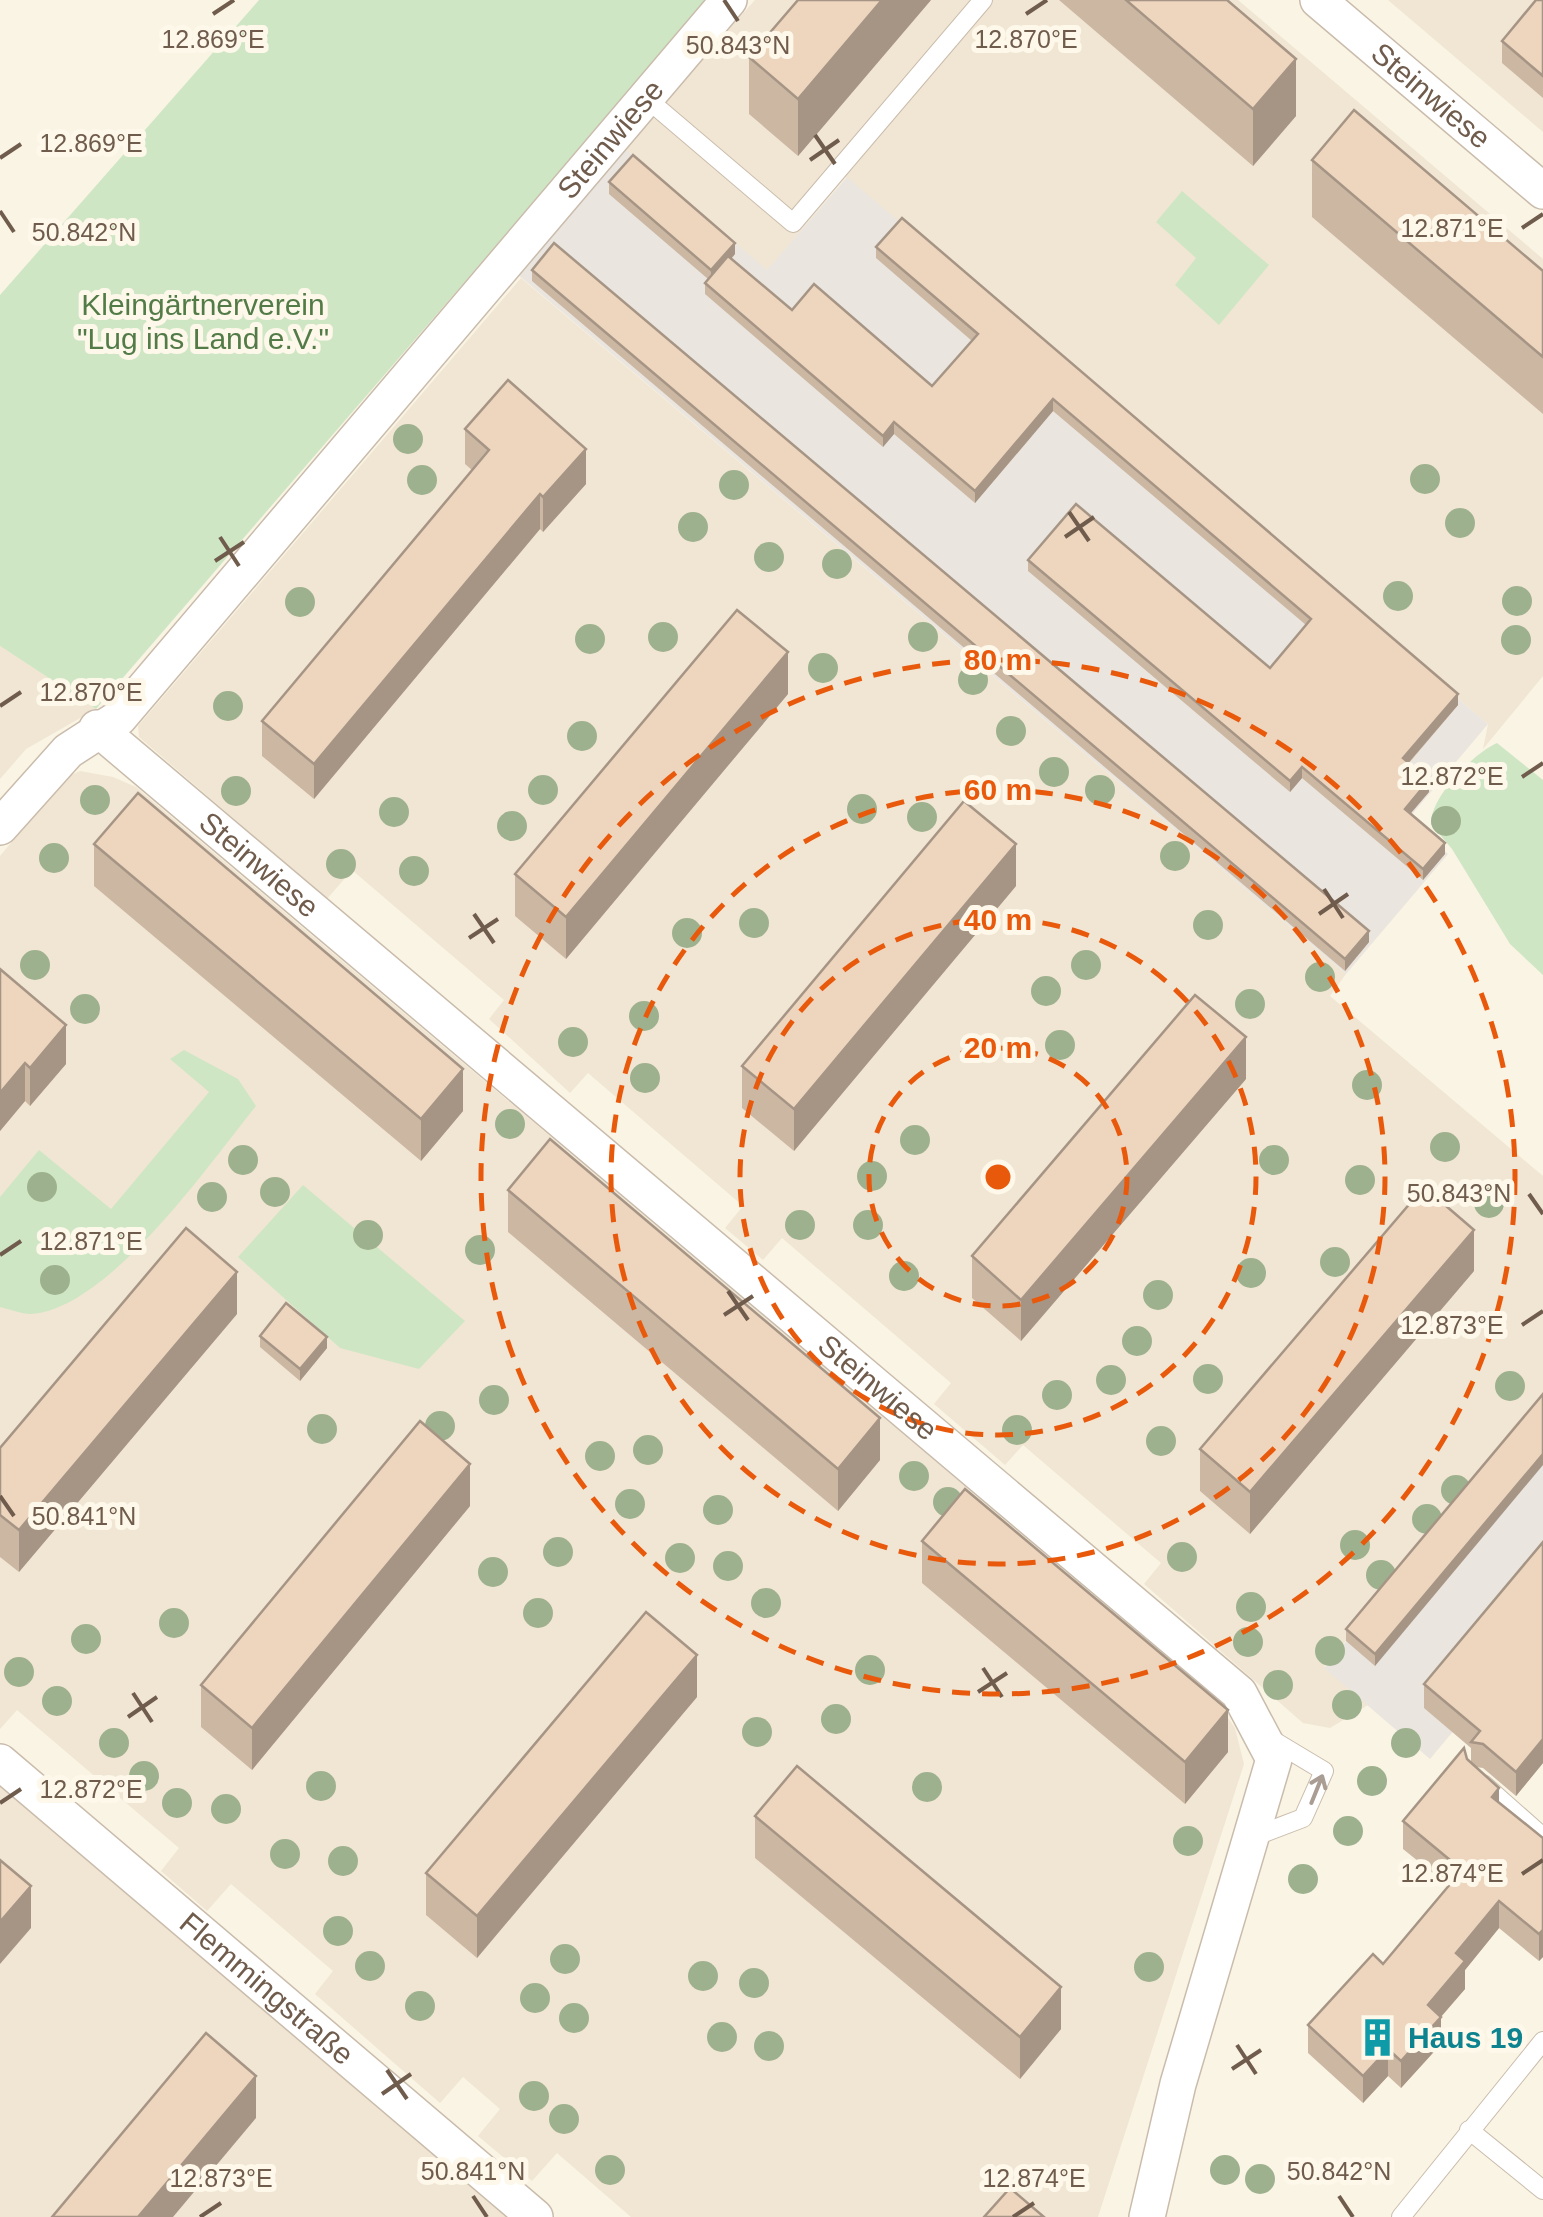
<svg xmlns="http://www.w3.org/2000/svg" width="1543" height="2217" font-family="Helvetica,sans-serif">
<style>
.residential{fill:#f1e6d3}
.industrial{fill:#eae5de}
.green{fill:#cfe6c4}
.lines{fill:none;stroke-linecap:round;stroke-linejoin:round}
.lane-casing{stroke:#cabcac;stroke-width:20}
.street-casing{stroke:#cabcac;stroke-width:38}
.lane{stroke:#fff;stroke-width:18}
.street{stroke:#fff;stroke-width:35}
.tree{fill:#9eb18e}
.wall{fill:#ccb7a3}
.shaded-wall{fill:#a69585}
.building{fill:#edd5be;stroke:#a69585;stroke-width:2.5}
.oneway{stroke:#a99d94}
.ticks{fill:none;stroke:#705c4c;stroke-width:4}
.ring{fill:none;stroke:#e8590c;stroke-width:5;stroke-dasharray:18 12}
.labels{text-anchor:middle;stroke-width:10;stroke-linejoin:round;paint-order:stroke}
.street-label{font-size:30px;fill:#705c4c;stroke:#fdf8ea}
.park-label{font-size:30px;fill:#537b48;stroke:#fdf8ea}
.culture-label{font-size:30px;font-weight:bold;fill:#0d838f;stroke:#fdf8ea;text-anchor:start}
.ticks-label{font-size:25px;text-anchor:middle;fill:#705c4c;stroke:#fdf8ea;stroke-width:10;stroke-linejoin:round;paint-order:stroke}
.centre{fill:#e8590c;stroke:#fdf8ea;stroke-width:5}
.ring-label{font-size:30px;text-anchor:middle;font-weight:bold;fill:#e8590c;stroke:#fdf8ea;stroke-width:10;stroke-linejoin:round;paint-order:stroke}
</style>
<rect width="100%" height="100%" fill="#faf4e4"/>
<g class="residential">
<path d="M 755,0 L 1238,0 L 1543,259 L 1543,676 L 1483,749 L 1488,724 L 846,177 L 767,271 L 623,147 Z"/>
<path d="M 1388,0 L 1543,0 L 1543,132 Z"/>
<path d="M 521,278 L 1346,974 L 1330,996 L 1543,1176 L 1543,1406 L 1324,1667 L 1368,1705 L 1330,1728 L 1303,1723 L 1144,1584 L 1161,1563 L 1023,1445 L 1005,1465 L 934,1404 L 951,1383 L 782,1238 L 763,1260 L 725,1228 L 743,1206 L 588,1073 L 570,1093 L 489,1019 L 504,1000 L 352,870 L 327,899 L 139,737 L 138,726 Z"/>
<path d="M 0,646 L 96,709 L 26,749 L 0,779 Z"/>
<path d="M 80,771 L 113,777 L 136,787 L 1211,1694 L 1235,1728 L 1244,1764 L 1098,2217 L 631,2217 L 557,2153 L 532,2181 L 478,2136 L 500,2109 L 463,2077 L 440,2103 L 315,1994 L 333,1971 L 231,1884 L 207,1911 L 161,1871 L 179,1848 L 17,1710 L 0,1729 L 0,856 L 65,778 Z"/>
<path d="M 0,1781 L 509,2217 L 0,2217 Z"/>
</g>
<g class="industrial">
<path d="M 623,147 L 767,270 L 847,177 L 1488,724 L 1408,819 L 1448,854 L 1346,974 L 517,274 Z"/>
<path d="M 1543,1406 L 1543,1624 L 1430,1759 L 1324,1668 Z"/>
</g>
<g class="green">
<path d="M 259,0 L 708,0 L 96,709 L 0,646 L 0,295 Z"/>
<path d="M 1182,191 L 1269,265 L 1219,325 L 1175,285 L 1196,258 L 1156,222 Z"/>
<path d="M 1497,743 L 1543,780 L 1543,975 L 1510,944 L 1452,849 L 1431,824 C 1430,797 1474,753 1497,743 Z"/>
<path d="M 184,1050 L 238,1079 L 256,1106 C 209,1164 109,1309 31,1314 C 21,1314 9,1309 0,1307 L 0,1197 L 39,1150 L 111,1209 L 209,1092 L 170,1059 Z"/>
<path d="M 303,1185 L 465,1321 L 419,1369 L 340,1348 L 238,1257 Z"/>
</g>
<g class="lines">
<defs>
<g id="lane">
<path d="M 646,98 L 793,223 L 983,0"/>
<path d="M 1483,1784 L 1543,1837"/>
<path d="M 1253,1837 L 1303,1818 L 1324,1771 L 1269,1738"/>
<path d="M 1469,2130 L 1543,2190"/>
<path d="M 1401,2217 L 1543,2041"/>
</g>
<g id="street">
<path id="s1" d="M 1318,0 L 1543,191"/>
<path id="s2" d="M 97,728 L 1239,1693 L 1274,1759 L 1178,2084 L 1147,2217"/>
<path id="s3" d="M 0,827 L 68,751 L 119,718 L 729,0"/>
<path id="s4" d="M 0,1762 L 535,2217"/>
</g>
</defs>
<use href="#lane" class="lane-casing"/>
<use href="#street" class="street-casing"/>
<use href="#lane" class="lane"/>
<use href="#street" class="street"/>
</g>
<g class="tree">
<circle cx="408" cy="439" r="15"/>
<circle cx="1425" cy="479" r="15"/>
<circle cx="422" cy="480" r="15"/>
<circle cx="734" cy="485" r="15"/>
<circle cx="1460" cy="523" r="15"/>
<circle cx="693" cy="527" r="15"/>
<circle cx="769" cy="557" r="15"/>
<circle cx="837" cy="564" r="15"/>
<circle cx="1398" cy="596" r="15"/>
<circle cx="1517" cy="601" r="15"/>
<circle cx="300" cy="602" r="15"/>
<circle cx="663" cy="637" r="15"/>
<circle cx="923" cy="637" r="15"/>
<circle cx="590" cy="639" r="15"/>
<circle cx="1516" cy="640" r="15"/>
<circle cx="823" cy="668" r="15"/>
<circle cx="973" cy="680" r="15"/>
<circle cx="228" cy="706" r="15"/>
<circle cx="1011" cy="731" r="15"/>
<circle cx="582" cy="736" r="15"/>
<circle cx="1054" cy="772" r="15"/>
<circle cx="543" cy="790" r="15"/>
<circle cx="1100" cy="790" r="15"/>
<circle cx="236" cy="791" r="15"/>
<circle cx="95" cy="800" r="15"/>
<circle cx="862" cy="809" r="15"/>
<circle cx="394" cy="812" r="15"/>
<circle cx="922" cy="817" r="15"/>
<circle cx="1446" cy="821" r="15"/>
<circle cx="512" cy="826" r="15"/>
<circle cx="1175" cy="856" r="15"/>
<circle cx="54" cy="858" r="15"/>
<circle cx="341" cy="864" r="15"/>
<circle cx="414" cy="871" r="15"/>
<circle cx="754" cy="923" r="15"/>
<circle cx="1208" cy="925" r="15"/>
<circle cx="687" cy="933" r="15"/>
<circle cx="35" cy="965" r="15"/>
<circle cx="1086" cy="965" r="15"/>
<circle cx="1320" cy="977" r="15"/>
<circle cx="1046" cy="991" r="15"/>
<circle cx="1250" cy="1004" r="15"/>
<circle cx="85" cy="1009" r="15"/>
<circle cx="644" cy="1016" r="15"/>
<circle cx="573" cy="1042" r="15"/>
<circle cx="1060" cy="1045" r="15"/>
<circle cx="645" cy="1078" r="15"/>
<circle cx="1367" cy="1085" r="15"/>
<circle cx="510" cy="1124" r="15"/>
<circle cx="915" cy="1140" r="15"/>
<circle cx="1445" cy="1147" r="15"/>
<circle cx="243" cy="1160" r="15"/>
<circle cx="1274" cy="1160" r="15"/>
<circle cx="872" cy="1176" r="15"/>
<circle cx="1360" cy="1180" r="15"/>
<circle cx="42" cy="1187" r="15"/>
<circle cx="275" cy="1192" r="15"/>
<circle cx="212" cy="1197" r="15"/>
<circle cx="1489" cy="1203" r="15"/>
<circle cx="800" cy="1225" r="15"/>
<circle cx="868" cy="1225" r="15"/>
<circle cx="368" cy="1235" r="15"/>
<circle cx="480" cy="1250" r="15"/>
<circle cx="1335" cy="1262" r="15"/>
<circle cx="1251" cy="1273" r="15"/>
<circle cx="904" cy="1276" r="15"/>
<circle cx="55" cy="1280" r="15"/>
<circle cx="1158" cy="1295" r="15"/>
<circle cx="1137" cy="1341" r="15"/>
<circle cx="1208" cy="1379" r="15"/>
<circle cx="1111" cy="1380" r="15"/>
<circle cx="1510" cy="1386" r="15"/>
<circle cx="1057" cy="1395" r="15"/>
<circle cx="494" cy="1400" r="15"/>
<circle cx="440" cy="1426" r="15"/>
<circle cx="322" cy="1429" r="15"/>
<circle cx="1017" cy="1430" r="15"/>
<circle cx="1161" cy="1441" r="15"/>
<circle cx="648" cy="1450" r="15"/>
<circle cx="600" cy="1456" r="15"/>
<circle cx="914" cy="1476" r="15"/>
<circle cx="1456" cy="1490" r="15"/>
<circle cx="948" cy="1502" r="15"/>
<circle cx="630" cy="1504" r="15"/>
<circle cx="718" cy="1510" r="15"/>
<circle cx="1427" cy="1519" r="15"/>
<circle cx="1355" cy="1545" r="15"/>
<circle cx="558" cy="1552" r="15"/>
<circle cx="1182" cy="1557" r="15"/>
<circle cx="680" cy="1558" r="15"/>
<circle cx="728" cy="1566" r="15"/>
<circle cx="493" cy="1572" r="15"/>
<circle cx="1381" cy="1575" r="15"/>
<circle cx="766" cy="1603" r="15"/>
<circle cx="1251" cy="1607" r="15"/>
<circle cx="538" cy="1613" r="15"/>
<circle cx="174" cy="1623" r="15"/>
<circle cx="86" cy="1639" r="15"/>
<circle cx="1248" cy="1642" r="15"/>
<circle cx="1330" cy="1651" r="15"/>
<circle cx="870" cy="1670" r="15"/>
<circle cx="19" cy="1672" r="15"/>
<circle cx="1278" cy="1685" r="15"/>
<circle cx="57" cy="1701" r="15"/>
<circle cx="1347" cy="1705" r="15"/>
<circle cx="836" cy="1719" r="15"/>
<circle cx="757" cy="1732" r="15"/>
<circle cx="114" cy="1743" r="15"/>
<circle cx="1406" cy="1743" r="15"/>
<circle cx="144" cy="1776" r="15"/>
<circle cx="1372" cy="1781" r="15"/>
<circle cx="321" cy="1786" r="15"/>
<circle cx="927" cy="1787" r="15"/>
<circle cx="177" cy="1803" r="15"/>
<circle cx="226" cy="1809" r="15"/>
<circle cx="1348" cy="1831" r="15"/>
<circle cx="1188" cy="1841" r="15"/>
<circle cx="285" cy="1854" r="15"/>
<circle cx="343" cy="1861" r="15"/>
<circle cx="1303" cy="1879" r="15"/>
<circle cx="338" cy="1931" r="15"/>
<circle cx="565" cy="1959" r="15"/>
<circle cx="370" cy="1966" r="15"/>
<circle cx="1149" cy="1967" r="15"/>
<circle cx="703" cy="1976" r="15"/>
<circle cx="754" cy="1983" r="15"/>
<circle cx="535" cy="1998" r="15"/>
<circle cx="420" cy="2006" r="15"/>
<circle cx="574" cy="2018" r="15"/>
<circle cx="722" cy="2037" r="15"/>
<circle cx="769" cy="2046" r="15"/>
<circle cx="534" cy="2096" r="15"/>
<circle cx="564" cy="2119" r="15"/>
<circle cx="610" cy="2170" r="15"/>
<circle cx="1225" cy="2170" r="15"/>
<circle cx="1260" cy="2179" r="15"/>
</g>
<g class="wall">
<path d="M 931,0 L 798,156 L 749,114 L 749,57 Z"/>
<path d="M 1059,0 L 1227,0 L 1296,116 L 1253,166 Z"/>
<path d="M 1543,0 L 1543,98 L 1502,63 L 1502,41 Z"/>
<path d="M 1312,160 L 1543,271 L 1543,414 L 1312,217 Z"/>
<path d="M 609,182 L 735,254 L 731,259 L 792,310 L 932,386 L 972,341 L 876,258 L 876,247 L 1458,705 L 1409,763 L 1429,792 L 1410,814 L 1445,854 L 1423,880 L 1302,778 L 1290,792 L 1028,571 L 1028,560 L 1270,668 L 1306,625 L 1053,411 L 975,503 L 894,434 L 883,447 L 705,294 L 705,283 L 708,279 L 609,194 Z"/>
<path d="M 532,270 L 1369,942 L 1345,971 L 532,281 Z"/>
<path d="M 465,429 L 586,484 L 543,532 L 540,529 L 314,799 L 262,756 L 262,721 L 472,470 L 465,464 Z"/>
<path d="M 788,694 L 566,959 L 515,916 L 515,874 Z"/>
<path d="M 94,844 L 463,1111 L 421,1161 L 94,886 Z"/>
<path d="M 1016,886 L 794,1151 L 742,1108 L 742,1066 Z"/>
<path d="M 0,969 L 66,1064 L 30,1106 L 25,1101 L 0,1131 Z"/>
<path d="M 1246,1079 L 1021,1341 L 972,1298 L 972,1256 Z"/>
<path d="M 508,1190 L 880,1460 L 838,1511 L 508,1232 Z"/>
<path d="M 1474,1271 L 1250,1534 L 1200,1491 L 1200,1449 Z"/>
<path d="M 237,1314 L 19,1572 L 0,1557 L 0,1448 Z"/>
<path d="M 260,1336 L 327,1348 L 300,1381 L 260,1347 Z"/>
<path d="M 1543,1394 L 1375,1666 L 1346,1641 L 1346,1629 Z"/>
<path d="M 470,1506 L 252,1770 L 201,1727 L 201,1685 Z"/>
<path d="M 922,1541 L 1228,1752 L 1185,1804 L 922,1583 Z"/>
<path d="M 1543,1542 L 1543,1763 L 1516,1796 L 1483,1768 L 1476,1767 L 1499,1802 L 1543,1838 L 1543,1957 L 1539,1961 L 1499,1928 L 1465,1970 L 1465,1989 L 1441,2017 L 1441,2044 L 1401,2088 L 1388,2076 L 1363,2103 L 1308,2053 L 1308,2025 L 1383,1964 L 1449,1886 L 1403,1849 L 1403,1821 L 1467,1759 L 1471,1763 L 1471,1748 L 1424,1708 L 1424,1684 Z"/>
<path d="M 697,1697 L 477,1958 L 426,1915 L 426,1873 Z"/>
<path d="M 755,1816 L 1061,2029 L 1020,2079 L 755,1858 Z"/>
</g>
<g class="shaded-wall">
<path d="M 882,0 L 931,0 L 798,156 L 798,99 Z"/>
<path d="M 1296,59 L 1296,116 L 1253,166 L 1253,109 Z"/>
<path d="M 735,243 L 735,254 L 711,282 L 711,270 Z"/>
<path d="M 1053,399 L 1053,411 L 975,503 L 975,491 Z"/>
<path d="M 894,422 L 894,434 L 883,447 L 883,436 Z"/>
<path d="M 586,449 L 586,484 L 543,532 L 543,497 Z"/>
<path d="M 540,494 L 540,529 L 314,799 L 314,764 Z"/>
<path d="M 788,652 L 788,694 L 566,959 L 566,917 Z"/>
<path d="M 1458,694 L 1458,705 L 1403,769 L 1403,758 Z"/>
<path d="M 1302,767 L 1302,778 L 1290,792 L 1290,781 Z"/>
<path d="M 1429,780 L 1429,792 L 1405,820 L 1405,809 Z"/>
<path d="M 1445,843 L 1445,854 L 1423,880 L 1423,869 Z"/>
<path d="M 1016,844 L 1016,886 L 794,1151 L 794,1109 Z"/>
<path d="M 1369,931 L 1369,942 L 1345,971 L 1345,959 Z"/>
<path d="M 66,1025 L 66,1064 L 30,1106 L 30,1068 Z"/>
<path d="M 1246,1037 L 1246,1079 L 1021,1341 L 1021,1300 Z"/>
<path d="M 25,1063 L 25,1101 L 0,1131 L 0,1093 Z"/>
<path d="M 463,1069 L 463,1111 L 421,1161 L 421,1119 Z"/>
<path d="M 1474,1230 L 1474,1271 L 1250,1534 L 1250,1492 Z"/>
<path d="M 237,1272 L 237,1314 L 19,1572 L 19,1530 Z"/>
<path d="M 327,1337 L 327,1348 L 300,1381 L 300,1369 Z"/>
<path d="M 880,1418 L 880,1460 L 838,1511 L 838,1469 Z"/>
<path d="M 1543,1454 L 1543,1465 L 1375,1666 L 1375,1654 Z"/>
<path d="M 470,1464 L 470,1506 L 252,1770 L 252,1728 Z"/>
<path d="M 697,1655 L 697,1697 L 477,1958 L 477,1916 Z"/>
<path d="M 1228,1710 L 1228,1752 L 1185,1804 L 1185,1762 Z"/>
<path d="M 1543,1739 L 1543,1763 L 1516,1796 L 1516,1772 Z"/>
<path d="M 1499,1788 L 1499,1815 L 1492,1797 Z"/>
<path d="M 31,1886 L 31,1928 L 0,1964 L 0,1922 Z"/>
<path d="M 1499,1901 L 1499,1928 L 1465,1970 L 1465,1989 L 1438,2020 L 1441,2017 L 1441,2044 L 1401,2088 L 1401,2061 L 1428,2005 L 1456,1953 Z"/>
<path d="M 1543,1930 L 1543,1957 L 1539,1961 L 1539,1934 Z"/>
<path d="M 1061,1987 L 1061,2029 L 1020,2079 L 1020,2037 Z"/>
<path d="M 1388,2049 L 1388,2076 L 1363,2103 L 1363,2076 Z"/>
<path d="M 256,2076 L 256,2118 L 173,2217 L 138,2217 Z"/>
</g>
<g class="building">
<path d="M 798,0 L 882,0 L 798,99 L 749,57 Z"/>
<path d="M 1126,0 L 1227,0 L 1296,59 L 1253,109 Z"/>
<path d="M 1536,0 L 1543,0 L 1543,76 L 1502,41 Z"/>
<path d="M 1354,110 L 1543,271 L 1543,357 L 1312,160 Z"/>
<path d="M 633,155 L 735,243 L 711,270 L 609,182 Z"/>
<path d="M 902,218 L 1458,694 L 1403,758 L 1429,780 L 1405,809 L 1445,843 L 1423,869 L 1302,767 L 1290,781 L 1028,560 L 1076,504 L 1270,668 L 1311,619 L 1053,399 L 975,491 L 894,422 L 883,436 L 705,283 L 728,256 L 792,310 L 814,284 L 932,386 L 978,334 L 876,247 Z"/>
<path d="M 554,243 L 1369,931 L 1345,959 L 532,270 Z"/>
<path d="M 508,380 L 586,449 L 543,497 L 540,494 L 314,764 L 262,721 L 489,450 L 465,429 Z"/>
<path d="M 737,610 L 788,652 L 566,917 L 515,874 Z"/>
<path d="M 138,793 L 463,1069 L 421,1119 L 94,844 Z"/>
<path d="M 964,801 L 1016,844 L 794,1109 L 742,1066 Z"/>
<path d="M 0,969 L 66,1025 L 30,1068 L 25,1063 L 0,1093 Z"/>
<path d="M 1195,995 L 1246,1037 L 1021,1300 L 972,1256 Z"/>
<path d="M 550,1139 L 880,1418 L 838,1469 L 508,1190 Z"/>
<path d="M 1424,1187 L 1474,1230 L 1250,1492 L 1200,1449 Z"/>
<path d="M 186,1228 L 237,1272 L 19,1530 L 0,1515 L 0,1448 Z"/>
<path d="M 286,1303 L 327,1337 L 300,1369 L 260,1336 Z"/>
<path d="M 1543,1394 L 1543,1454 L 1375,1654 L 1346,1629 Z"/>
<path d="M 420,1421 L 470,1464 L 252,1728 L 201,1685 Z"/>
<path d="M 965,1489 L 1228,1710 L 1185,1762 L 922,1541 Z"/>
<path d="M 1543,1542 L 1543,1739 L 1516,1772 L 1483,1744 L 1471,1742 L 1480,1731 L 1424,1684 Z"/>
<path d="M 646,1612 L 697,1655 L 477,1916 L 426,1873 Z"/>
<path d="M 1464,1748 L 1467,1759 L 1499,1788 L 1492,1797 L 1543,1838 L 1543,1930 L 1539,1934 L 1499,1901 L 1456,1953 L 1465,1961 L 1428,2005 L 1441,2017 L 1401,2061 L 1388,2049 L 1363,2076 L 1308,2025 L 1373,1954 L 1383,1964 L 1462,1870 L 1403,1821 Z"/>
<path d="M 797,1766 L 1061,1987 L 1020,2037 L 755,1816 Z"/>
<path d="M 0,1860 L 31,1886 L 0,1922 Z"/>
<path d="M 206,2033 L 256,2076 L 138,2217 L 52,2217 Z"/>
<path d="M 1010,2188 L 1044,2217 L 984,2217 Z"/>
</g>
<defs><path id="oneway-shaft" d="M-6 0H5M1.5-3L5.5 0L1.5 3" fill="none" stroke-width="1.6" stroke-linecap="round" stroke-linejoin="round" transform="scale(2.5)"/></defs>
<use class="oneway" href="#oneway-shaft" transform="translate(1317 1789) rotate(-68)"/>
<path class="ticks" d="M 724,0 L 738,21M 213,14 L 234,0M 1026,14 L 1047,0M 815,135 L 835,164M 0,158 L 21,144M 810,160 L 839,140M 0,211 L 14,232M 1522,228 L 1543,214M 1069,512 L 1089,541M 220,537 L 239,566M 1065,537 L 1094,517M 215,561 L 244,542M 0,706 L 21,692M 1522,777 L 1543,763M 1324,889 L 1343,918M 474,914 L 494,943M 1319,914 L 1348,894M 469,938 L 498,919M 1529,1194 L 1543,1214M 0,1255 L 21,1241M 728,1291 L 748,1320M 724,1315 L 753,1296M 1522,1325 L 1543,1311M 0,1496 L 14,1516M 983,1668 L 1002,1697M 978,1692 L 1007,1673M 133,1693 L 152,1722M 128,1717 L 157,1697M 0,1803 L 21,1789M 1522,1874 L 1543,1860M 1237,2045 L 1256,2074M 1232,2069 L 1261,2050M 387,2070 L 407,2099M 382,2094 L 411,2074M 473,2196 L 487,2217M 1339,2196 L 1353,2217M 200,2217 L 221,2203M 1013,2217 L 1034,2203"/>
<g class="ring">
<circle cx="998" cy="1177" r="129"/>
<circle cx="998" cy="1177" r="258"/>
<circle cx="998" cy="1177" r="387"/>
<circle cx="998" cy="1177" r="517"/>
</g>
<defs>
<symbol id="building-bare" viewBox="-9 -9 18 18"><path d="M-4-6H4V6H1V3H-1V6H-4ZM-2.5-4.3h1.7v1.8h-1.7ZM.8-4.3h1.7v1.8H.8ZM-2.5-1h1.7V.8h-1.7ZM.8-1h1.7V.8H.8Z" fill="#0f9aa8" stroke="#fdf8ea" stroke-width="2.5" paint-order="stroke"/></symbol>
</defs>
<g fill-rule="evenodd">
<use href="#building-bare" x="1350" y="2010" width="55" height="55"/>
</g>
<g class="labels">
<g class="street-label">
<text dy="10" stroke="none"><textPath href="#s1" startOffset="148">Steinwiese</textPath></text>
<text dy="10" stroke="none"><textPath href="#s3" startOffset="922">Steinwiese</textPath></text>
<text dy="10" stroke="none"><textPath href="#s2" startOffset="212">Steinwiese</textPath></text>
<text dy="10" stroke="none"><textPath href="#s2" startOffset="1022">Steinwiese</textPath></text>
<text dy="10" stroke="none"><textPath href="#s4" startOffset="350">Flemmingstraße</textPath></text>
</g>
<g class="park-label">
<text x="203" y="315">Kleingärtnerverein<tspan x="203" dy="34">"Lug ins Land e.V."</tspan></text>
</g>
<g class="culture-label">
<text x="1408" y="2048">Haus 19</text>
</g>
</g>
<g class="ticks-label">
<text x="213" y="48">12.869°E</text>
<text x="1026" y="48">12.870°E</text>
<text x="738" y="54">50.843°N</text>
<text x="91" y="152">12.869°E</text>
<text x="1452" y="237">12.871°E</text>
<text x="84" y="241">50.842°N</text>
<text x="91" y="701">12.870°E</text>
<text x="1452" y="785">12.872°E</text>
<text x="1459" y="1202">50.843°N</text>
<text x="91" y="1250">12.871°E</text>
<text x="1452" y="1334">12.873°E</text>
<text x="84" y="1525">50.841°N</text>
<text x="91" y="1798">12.872°E</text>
<text x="1452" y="1882">12.874°E</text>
<text x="473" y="2180">50.841°N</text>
<text x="1339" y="2180">50.842°N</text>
<text x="221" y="2187">12.873°E</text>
<text x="1034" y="2187">12.874°E</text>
</g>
<circle cx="998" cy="1177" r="15" class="centre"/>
<g class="ring-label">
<text x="998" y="670">80 m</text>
<text x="998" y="800">60 m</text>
<text x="998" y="930">40 m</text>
<text x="998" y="1058">20 m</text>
</g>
</svg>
